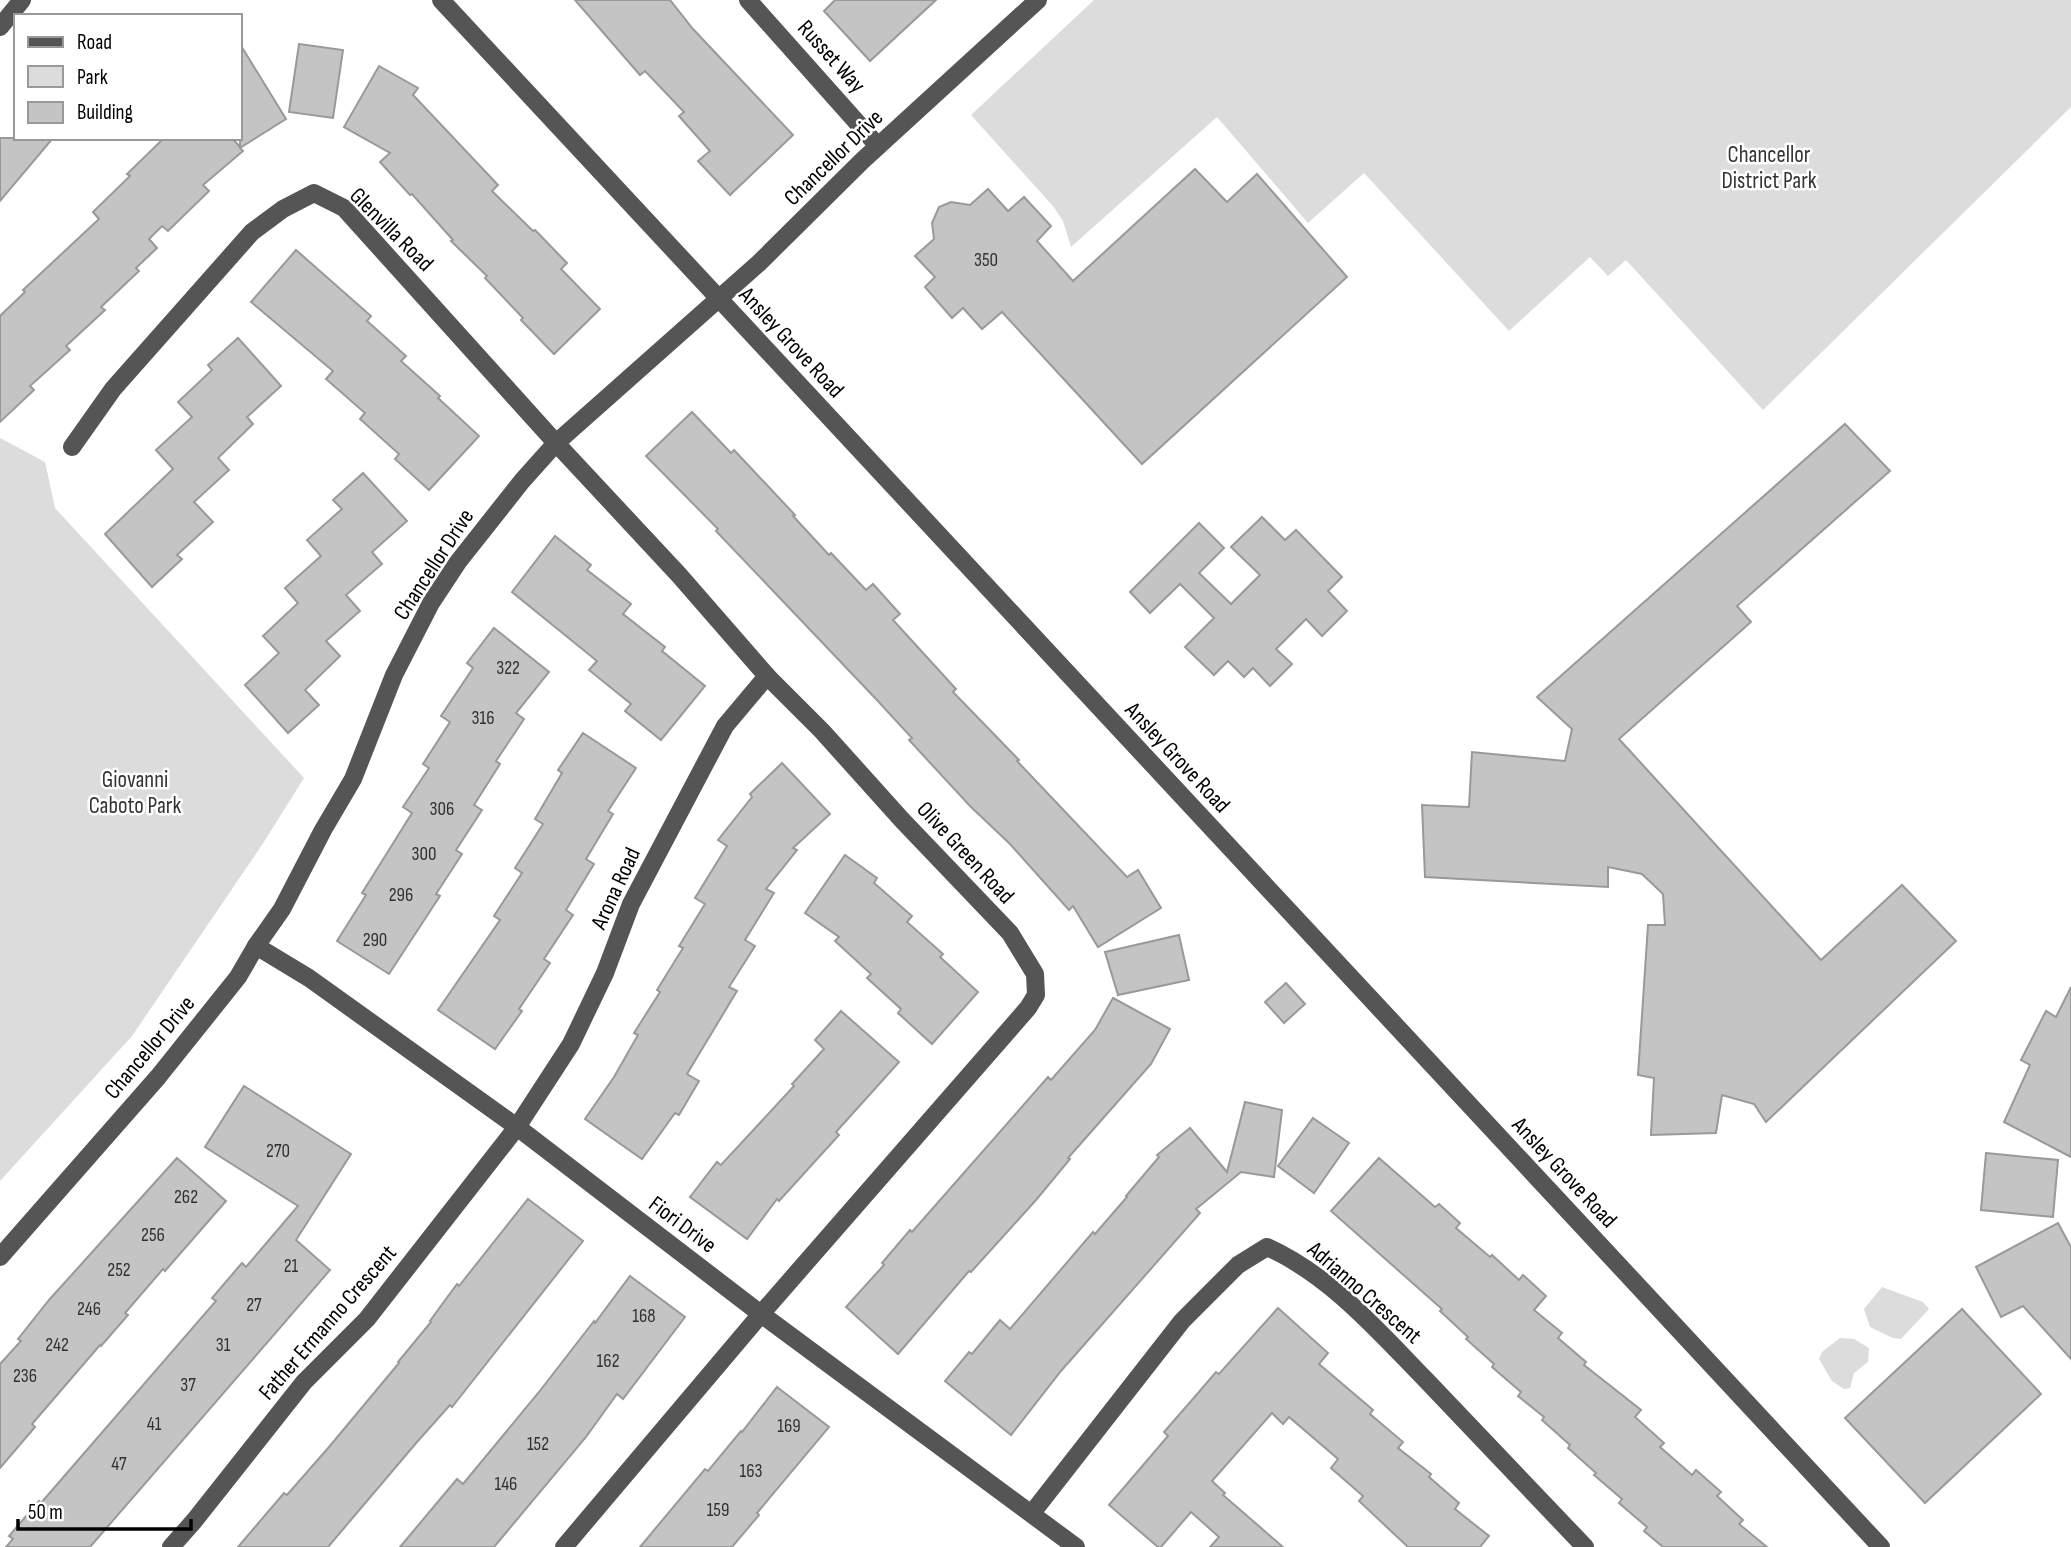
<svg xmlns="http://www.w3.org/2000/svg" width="2071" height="1547" font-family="'Sofia Sans Condensed',sans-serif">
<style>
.green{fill:#dcdcdc}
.building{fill:#c4c4c4;stroke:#999;stroke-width:2}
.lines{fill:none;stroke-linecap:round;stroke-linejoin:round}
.minor{stroke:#555;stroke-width:18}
.labels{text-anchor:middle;stroke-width:5;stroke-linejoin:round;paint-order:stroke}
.number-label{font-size:19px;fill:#313131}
.street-label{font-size:23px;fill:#000;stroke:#fff}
.park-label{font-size:23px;fill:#333;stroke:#fff}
</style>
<rect width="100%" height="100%" fill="#fff"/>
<g class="green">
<path d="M 1094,0 L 2071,0 L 2071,107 L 1763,410 L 1626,260 L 1608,276 L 1590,257 L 1509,331 L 1364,173 L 1308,223 L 1217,117 L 1071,247 L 1063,221 L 1053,206 L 971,115 Z"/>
<path d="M 0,438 L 45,462 L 55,508 L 304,778 L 262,845 L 132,1036 L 0,1181 Z"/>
<path d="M 1882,1287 L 1923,1302 L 1929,1309 L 1901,1339 L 1893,1338 L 1870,1327 L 1864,1309 Z"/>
<path d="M 1840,1338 L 1854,1339 L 1869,1348 L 1868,1362 L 1854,1373 L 1850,1388 L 1844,1389 L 1832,1381 L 1819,1359 L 1822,1352 Z"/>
</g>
<g class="building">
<path d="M 575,0 L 670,0 L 693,29 L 793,135 L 730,195 L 698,161 L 710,151 L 679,116 L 684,112 L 645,71 L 640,75 Z"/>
<path d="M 835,0 L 936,0 L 870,61 L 824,11 Z"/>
<path d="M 240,44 L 286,119 L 240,148 L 243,151 L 203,185 L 209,191 L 168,231 L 162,226 L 149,239 L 157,248 L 136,268 L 139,271 L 101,307 L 105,310 L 66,346 L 70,350 L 30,386 L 34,390 L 0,422 L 0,316 L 25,292 L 23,290 L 99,219 L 93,212 L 130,176 L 127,174 L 164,138 L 232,138 L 240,147 Z"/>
<path d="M 299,44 L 343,50 L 333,118 L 289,112 Z"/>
<path d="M 379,66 L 418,88 L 413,95 L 498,185 L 492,191 L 533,231 L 535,230 L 567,263 L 561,269 L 600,309 L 554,354 L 521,320 L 523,318 L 485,278 L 487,276 L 451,241 L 453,240 L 412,194 L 410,195 L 380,162 L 390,153 L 344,127 Z"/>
<path d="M 0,138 L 53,138 L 0,201 Z"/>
<path d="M 1195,169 L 1227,202 L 1257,174 L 1347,277 L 1142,464 L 1002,312 L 982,329 L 963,308 L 952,318 L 925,287 L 935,277 L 915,256 L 934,239 L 932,223 L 939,207 L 951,202 L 970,205 L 988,189 L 1008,211 L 1024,197 L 1051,226 L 1037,241 L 1073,281 Z"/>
<path d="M 296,250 L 371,316 L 367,321 L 406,356 L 401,361 L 440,396 L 438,398 L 479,436 L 429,490 L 395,459 L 399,454 L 360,419 L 365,413 L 326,379 L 333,371 L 251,302 Z"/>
<path d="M 238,338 L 281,386 L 247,417 L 253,424 L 218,458 L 229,470 L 194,502 L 213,522 L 177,555 L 182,559 L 152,587 L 105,534 L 173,469 L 156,450 L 192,417 L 178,402 L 212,370 L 208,365 Z"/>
<path d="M 692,412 L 731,453 L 734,450 L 795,515 L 793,516 L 829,555 L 831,553 L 866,590 L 873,584 L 900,614 L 893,620 L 956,689 L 953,692 L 1019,760 L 1017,761 L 1127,877 L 1138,870 L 1161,908 L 1098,947 L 1073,906 L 1069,910 L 1010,844 L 970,806 L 909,740 L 912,738 L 876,699 L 716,531 L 718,529 L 646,456 Z"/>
<path d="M 1845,424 L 1890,471 L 1737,606 L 1751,622 L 1619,739 L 1821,960 L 1902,885 L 1956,941 L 1766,1122 L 1754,1104 L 1722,1095 L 1716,1133 L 1651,1135 L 1654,1078 L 1638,1075 L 1648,925 L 1665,925 L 1663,894 L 1642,874 L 1608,867 L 1608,887 L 1425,877 L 1422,805 L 1469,807 L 1472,752 L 1565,761 L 1572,729 L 1537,697 Z"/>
<path d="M 363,473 L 407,521 L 372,552 L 382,564 L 346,595 L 360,611 L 326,641 L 340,656 L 305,690 L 319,705 L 288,733 L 245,685 L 279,653 L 263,636 L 298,603 L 285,588 L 321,556 L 307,540 L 342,509 L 333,500 Z"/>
<path d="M 1262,517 L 1285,540 L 1296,530 L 1342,577 L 1328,591 L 1347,611 L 1322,636 L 1306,619 L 1276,649 L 1292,664 L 1270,686 L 1253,668 L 1244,677 L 1228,661 L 1214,675 L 1185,647 L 1214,618 L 1180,584 L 1150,613 L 1130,592 L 1199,523 L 1224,548 L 1199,573 L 1231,604 L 1260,575 L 1231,547 Z"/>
<path d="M 555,536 L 591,565 L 587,570 L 631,604 L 623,614 L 665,647 L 662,651 L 705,686 L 661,740 L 625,711 L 631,704 L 589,670 L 597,661 L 512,592 Z"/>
<path d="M 494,628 L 549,672 L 516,713 L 524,719 L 496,761 L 500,764 L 474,805 L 482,810 L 456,850 L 462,854 L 436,894 L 440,896 L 389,974 L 337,941 L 366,895 L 362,893 L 412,813 L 403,807 L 429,768 L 423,764 L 450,722 L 441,716 L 473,668 L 467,663 Z"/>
<path d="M 583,733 L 636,768 L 608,811 L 613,814 L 586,859 L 594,864 L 566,910 L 573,915 L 544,959 L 550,963 L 519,1009 L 522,1011 L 495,1049 L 438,1010 L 500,920 L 494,916 L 522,873 L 515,868 L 543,824 L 535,819 L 562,773 L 558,770 Z"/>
<path d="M 782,763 L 830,814 L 793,848 L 797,850 L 766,889 L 774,893 L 745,940 L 755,946 L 729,987 L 737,991 L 687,1074 L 699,1081 L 679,1115 L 675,1113 L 642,1159 L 585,1119 L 614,1077 L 638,1035 L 634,1033 L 660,992 L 657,990 L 683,948 L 679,946 L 705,904 L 695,898 L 727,846 L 718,840 L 752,797 L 750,794 Z"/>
<path d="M 845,855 L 877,878 L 874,883 L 912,916 L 907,922 L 943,954 L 940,957 L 978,992 L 932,1044 L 898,1013 L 901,1009 L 867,978 L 871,974 L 835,941 L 839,937 L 805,913 Z"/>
<path d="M 1179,935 L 1189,980 L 1118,995 L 1105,952 Z"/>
<path d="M 1286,983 L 1305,1004 L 1284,1023 L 1265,1002 Z"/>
<path d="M 2071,987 L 2071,1157 L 2004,1122 L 2030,1065 L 2021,1060 L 2046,1011 L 2056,1017 Z"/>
<path d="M 1113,998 L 1170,1029 L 1151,1064 L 1068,1158 L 1070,1159 L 1036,1200 L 971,1272 L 969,1271 L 898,1354 L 846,1307 L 884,1265 L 882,1263 L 910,1230 L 912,1232 L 1048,1077 L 1051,1080 L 1095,1030 Z"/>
<path d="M 841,1011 L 899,1062 L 836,1132 L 839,1135 L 779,1201 L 777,1199 L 747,1239 L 690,1197 L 717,1162 L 721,1165 L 794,1086 L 792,1084 L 824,1049 L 815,1040 Z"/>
<path d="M 244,1086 L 351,1154 L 296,1240 L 330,1270 L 90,1547 L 6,1547 L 13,1539 L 9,1536 L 39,1501 L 41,1503 L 216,1301 L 212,1298 L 242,1263 L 246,1267 L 298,1206 L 205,1147 Z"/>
<path d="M 1245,1102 L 1282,1110 L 1274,1177 L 1241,1172 L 1196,1209 L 1200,1213 L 1061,1371 L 1011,1435 L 945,1381 L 969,1352 L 972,1354 L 1000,1320 L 1010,1329 L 1093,1232 L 1095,1234 L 1127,1197 L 1126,1196 L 1159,1157 L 1157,1155 L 1190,1128 L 1227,1172 Z"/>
<path d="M 1313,1118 L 1349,1143 L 1314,1193 L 1278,1166 Z"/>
<path d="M 1986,1153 L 2058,1160 L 2053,1217 L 1981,1210 Z"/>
<path d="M 177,1158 L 226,1201 L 165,1271 L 163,1269 L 125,1313 L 128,1315 L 101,1346 L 100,1345 L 32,1424 L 35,1427 L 0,1468 L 0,1364 L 21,1341 L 18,1339 L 49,1300 Z"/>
<path d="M 1379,1158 L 1435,1207 L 1439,1204 L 1460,1223 L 1456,1228 L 1490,1257 L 1492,1255 L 1519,1280 L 1523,1275 L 1546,1296 L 1534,1310 L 1562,1333 L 1558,1338 L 1586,1362 L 1584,1365 L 1641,1410 L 1635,1417 L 1664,1443 L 1660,1447 L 1692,1475 L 1696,1470 L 1721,1492 L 1717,1496 L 1743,1520 L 1739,1524 L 1767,1547 L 1663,1547 L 1644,1531 L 1647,1527 L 1619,1503 L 1622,1499 L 1594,1475 L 1596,1473 L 1568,1448 L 1570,1445 L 1542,1420 L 1544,1417 L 1518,1396 L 1521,1392 L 1492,1367 L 1494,1364 L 1466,1339 L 1468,1337 L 1440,1311 L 1442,1309 L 1331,1211 Z"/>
<path d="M 528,1199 L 583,1241 L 452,1407 L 450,1405 L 417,1442 L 328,1547 L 238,1547 L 284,1493 L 287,1495 L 329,1447 L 399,1363 L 398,1362 L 431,1322 L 430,1321 L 457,1284 L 459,1286 Z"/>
<path d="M 2058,1223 L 2071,1247 L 2071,1359 L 2023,1306 L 2001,1317 L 1976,1267 Z"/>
<path d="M 630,1276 L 685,1317 L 623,1399 L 617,1394 L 586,1437 L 494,1547 L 400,1547 L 457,1479 L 463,1484 L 539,1392 L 594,1321 L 595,1323 Z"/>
<path d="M 1278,1308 L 1328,1353 L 1319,1364 L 1373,1410 L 1370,1414 L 1403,1442 L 1398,1448 L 1431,1474 L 1429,1477 L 1459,1503 L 1455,1509 L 1489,1536 L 1480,1547 L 1408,1547 L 1359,1501 L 1363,1496 L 1331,1468 L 1338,1459 L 1289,1417 L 1283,1424 L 1272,1413 L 1212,1481 L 1225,1493 L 1223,1495 L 1283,1547 L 1210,1547 L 1219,1537 L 1191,1512 L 1161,1547 L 1158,1547 L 1109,1505 L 1168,1436 L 1164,1432 L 1192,1400 L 1216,1372 L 1219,1374 Z"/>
<path d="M 1962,1309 L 2041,1394 L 1925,1503 L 1845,1418 Z"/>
<path d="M 777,1387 L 829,1427 L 757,1513 L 759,1515 L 732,1547 L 640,1547 L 705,1469 L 708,1471 L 741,1431 L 742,1432 Z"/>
</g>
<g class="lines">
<g class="minor">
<path d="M 441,0 L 1881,1547"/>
<path d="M 748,0 L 878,146"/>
<path d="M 0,27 L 22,0"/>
<path d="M 72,447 L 113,389 L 252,232 L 283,209 L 314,193 L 344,208 L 556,443 L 679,575 L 767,676 L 822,731 L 902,820 L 1010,933 L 1035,974 L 1036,995 L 1028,1008 L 761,1314 L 564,1547"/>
<path d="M 256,946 L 309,978 L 517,1127 L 761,1314 L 1076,1547"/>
<path d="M 0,1257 L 158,1077 L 238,977 L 256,946 L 282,909 L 323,830 L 353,779 L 394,675 L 431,603 L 458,562 L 522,481 L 556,443 L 759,263 L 863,160 L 1038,0"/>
<path d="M 1032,1513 L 1182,1321 L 1238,1265 L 1267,1247 C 1330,1275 1379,1332 1426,1380 C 1479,1435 1532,1491 1585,1547"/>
<path d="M 171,1547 L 194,1521 L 304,1382 L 367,1319 L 517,1127 L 571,1044 L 605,973 L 631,904 L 725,726 L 767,676"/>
</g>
</g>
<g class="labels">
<g class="number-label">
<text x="986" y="266">350</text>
<text x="508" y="674">322</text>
<text x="483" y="724">316</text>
<text x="442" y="815">306</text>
<text x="424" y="860">300</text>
<text x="401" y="901">296</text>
<text x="375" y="946">290</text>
<text x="278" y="1157">270</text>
<text x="186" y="1203">262</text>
<text x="153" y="1241">256</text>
<text x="291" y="1272">21</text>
<text x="119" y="1276">252</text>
<text x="254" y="1311">27</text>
<text x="89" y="1315">246</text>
<text x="644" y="1322">168</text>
<text x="57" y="1351">242</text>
<text x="223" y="1351">31</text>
<text x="608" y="1367">162</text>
<text x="25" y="1382">236</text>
<text x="188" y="1391">37</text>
<text x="154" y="1430">41</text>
<text x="789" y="1432">169</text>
<text x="538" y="1450">152</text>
<text x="119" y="1470">47</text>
<text x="751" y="1477">163</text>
<text x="506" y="1490">146</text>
<text x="718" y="1516">159</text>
</g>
<g class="street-label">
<text transform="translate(832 56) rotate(48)" y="8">Russet Way</text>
<text transform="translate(833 157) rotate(-44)" y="8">Chancellor Drive</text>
<text transform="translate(392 229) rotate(45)" y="8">Glenvilla Road</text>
<text transform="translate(792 342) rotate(47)" y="8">Ansley Grove Road</text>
<text transform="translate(433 564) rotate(-57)" y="8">Chancellor Drive</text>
<text transform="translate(1178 757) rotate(47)" y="8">Ansley Grove Road</text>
<text transform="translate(966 852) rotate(47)" y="8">Olive Green Road</text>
<text transform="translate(615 888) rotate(-65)" y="8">Arona Road</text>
<text transform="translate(149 1047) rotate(-50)" y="8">Chancellor Drive</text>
<text transform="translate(1565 1172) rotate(47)" y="8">Ansley Grove Road</text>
<text transform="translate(683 1224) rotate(37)" y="8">Fiori Drive</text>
<text transform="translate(1365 1292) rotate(41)" y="8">Adrianno Crescent</text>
<text transform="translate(327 1322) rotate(-49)" y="8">Father Ermanno Crescent</text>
</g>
<g class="park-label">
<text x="1769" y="162">Chancellor<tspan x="1769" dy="26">District Park</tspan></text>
<text x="135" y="787">Giovanni<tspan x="135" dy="26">Caboto Park</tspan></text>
</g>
</g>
<rect x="14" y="14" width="228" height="126" fill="#ffffff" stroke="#999999" stroke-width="2"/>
<rect x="28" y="37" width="35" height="10" fill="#555555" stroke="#999999" stroke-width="2"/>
<text x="77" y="49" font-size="21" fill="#000000">Road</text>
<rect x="28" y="66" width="35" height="21" fill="#dcdcdc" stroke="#999999" stroke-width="2"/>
<text x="77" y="84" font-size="21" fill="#000000">Park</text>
<rect x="28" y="102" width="35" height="21" fill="#c4c4c4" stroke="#999999" stroke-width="2"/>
<text x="77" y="119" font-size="21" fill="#000000">Building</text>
<path d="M18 1519v10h173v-10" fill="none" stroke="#000000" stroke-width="3.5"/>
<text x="28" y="1519" font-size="21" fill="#000000" stroke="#ffffff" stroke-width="5" paint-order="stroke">50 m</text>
</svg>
